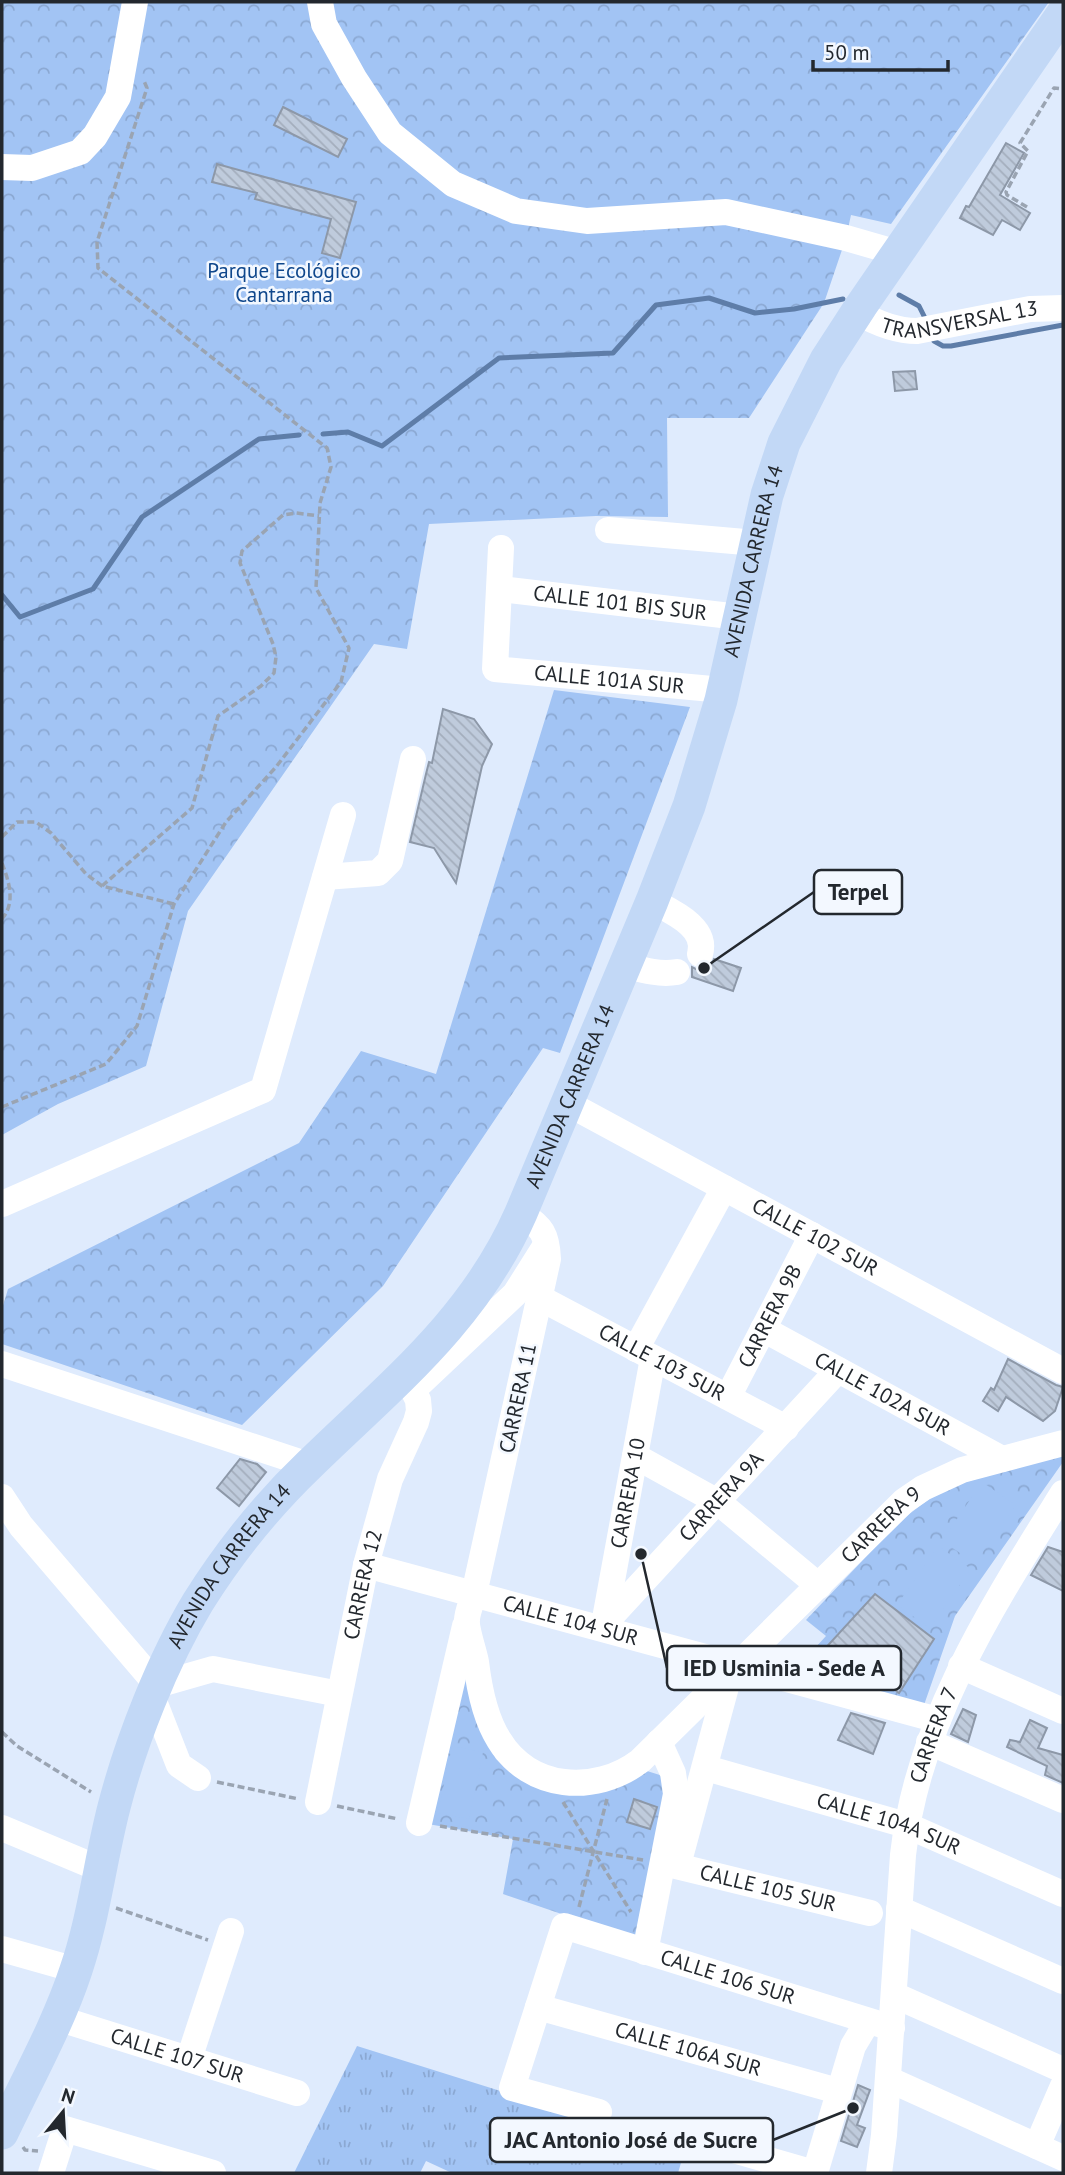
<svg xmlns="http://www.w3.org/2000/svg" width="1065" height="2175" font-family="'PT Sans',sans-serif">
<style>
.grass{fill:url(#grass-tufts)}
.park{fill:url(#park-crowns)}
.pitch{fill:#a2c4f4}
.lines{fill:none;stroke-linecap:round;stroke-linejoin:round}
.stream{stroke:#5e7da8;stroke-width:5}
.building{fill:url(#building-back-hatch);stroke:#8d98a8;stroke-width:2}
.path{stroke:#9aa4b2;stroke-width:3.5;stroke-dasharray:7 3.5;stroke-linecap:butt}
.minor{stroke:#fff;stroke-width:26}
.major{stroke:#c2d8f6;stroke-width:33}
.labels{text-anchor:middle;stroke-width:5;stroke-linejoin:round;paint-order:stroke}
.park-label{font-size:21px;fill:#0f478c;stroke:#f3f8ff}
.street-label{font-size:21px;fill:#23282e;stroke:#f3f8ff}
.leader{fill:none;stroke:#23282e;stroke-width:2.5}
.callout-dot{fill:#23282e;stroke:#f3f8ff;stroke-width:2.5}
.callout{fill:#f3f8ff;stroke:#23282e;stroke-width:2.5}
.callout-label{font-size:23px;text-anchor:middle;font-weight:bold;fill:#23282e}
</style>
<defs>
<pattern id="grass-tufts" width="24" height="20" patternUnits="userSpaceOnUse" patternTransform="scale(1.75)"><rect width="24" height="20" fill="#a2c4f4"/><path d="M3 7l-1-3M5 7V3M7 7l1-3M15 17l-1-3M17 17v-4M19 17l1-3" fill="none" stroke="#8ba8d2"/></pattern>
<pattern id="park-crowns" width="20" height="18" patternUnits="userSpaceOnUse" patternTransform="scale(1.75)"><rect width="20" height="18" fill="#a2c4f4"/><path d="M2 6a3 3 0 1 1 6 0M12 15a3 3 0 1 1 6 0" fill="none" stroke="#8ba8d2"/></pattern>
<pattern id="building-back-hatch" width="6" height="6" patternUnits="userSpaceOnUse" patternTransform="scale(1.75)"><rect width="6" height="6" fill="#bfcbdc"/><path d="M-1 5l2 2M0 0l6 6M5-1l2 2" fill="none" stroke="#a4aebd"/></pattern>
</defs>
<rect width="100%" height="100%" fill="#dfebfd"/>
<path class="grass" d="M 357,2046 L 685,2149 L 678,2173 L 452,2173 L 426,2161 L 420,2173 L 294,2173 Z"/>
<g class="park">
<path d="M 2,2 L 1049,2 L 891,224 L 851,215 L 846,238 L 824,303 L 749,418 L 667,418 L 668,517 L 596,516 L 429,524 L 407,649 L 374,644 L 188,911 L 146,1066 L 58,1104 L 2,1135 Z"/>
<path d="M 554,690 L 690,707 L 560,1053 L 543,1048 L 383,1286 L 242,1425 L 2,1344 L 2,1309 L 8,1289 L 299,1143 L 361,1051 L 436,1074 Z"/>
<path d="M 1063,1455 L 1063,1462 L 955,1616 L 924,1705 L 794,1671 L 826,1636 L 806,1620 L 900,1521 L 933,1496 L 965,1482 Z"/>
<path d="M 465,1659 L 479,1722 L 496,1759 L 521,1778 L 647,1771 L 663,1776 L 670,1781 L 635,1939 L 503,1894 L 513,1839 L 428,1824 Z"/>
</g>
<g class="pitch">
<path d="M 982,1482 L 1016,1505 L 975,1563 L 942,1541 Z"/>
<path d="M 938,1546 L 971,1569 L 930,1628 L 897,1605 Z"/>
<path d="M 452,1746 L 483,1752 L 469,1819 L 438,1813 Z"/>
</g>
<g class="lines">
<g class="stream">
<path d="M 899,295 L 919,306 L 926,320"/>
<path d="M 934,341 L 943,346 L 951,346 L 1063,325"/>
<path d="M 323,434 L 348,432 L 382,446 L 499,358 L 613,353 L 656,305 L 709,298 L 755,313 L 794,309 L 843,299"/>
<path d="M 2,595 L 20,617 L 93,589 L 142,517 L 259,439 L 299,435"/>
</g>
</g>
<g class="building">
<path d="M 283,107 L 347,139 L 338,157 L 274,125 Z"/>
<path d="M 1006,143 L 1024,153 L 1000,195 L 1030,213 L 1020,230 L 1002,220 L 993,235 L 960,218 L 966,206 L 969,207 Z"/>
<path d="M 217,164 L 356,202 L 340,258 L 322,253 L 331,219 L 255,199 L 257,193 L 212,182 Z"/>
<path d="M 915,371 L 917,389 L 895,391 L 893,372 Z"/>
<path d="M 443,709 L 474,719 L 492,744 L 482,766 L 456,883 L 434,848 L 410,842 L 426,774 L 429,762 L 432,763 Z"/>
<path d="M 714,959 L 741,968 L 733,991 L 692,977 L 692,967 L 698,970 L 706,969 L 712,964 Z"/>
<path d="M 1008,1359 L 1056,1385 L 1063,1387 L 1055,1411 L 1043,1421 L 1006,1397 L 998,1411 L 983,1401 L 991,1388 L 994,1390 Z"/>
<path d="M 240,1459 L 257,1464 L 266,1472 L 239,1506 L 217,1488 Z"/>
<path d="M 1048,1547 L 1063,1552 L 1063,1591 L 1031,1575 Z"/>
<path d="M 875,1594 L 934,1639 L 899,1693 L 854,1659 L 839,1675 L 809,1666 Z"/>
<path d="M 963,1709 L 976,1715 L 968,1742 L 951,1734 Z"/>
<path d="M 851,1713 L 885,1723 L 873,1754 L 838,1740 Z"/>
<path d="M 1030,1720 L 1047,1728 L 1038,1748 L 1063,1755 L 1063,1783 L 1045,1775 L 1047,1766 L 1007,1747 L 1010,1740 L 1020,1742 Z"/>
<path d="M 634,1799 L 657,1807 L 650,1829 L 627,1822 Z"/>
<path d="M 858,2085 L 870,2090 L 857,2125 L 865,2128 L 857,2147 L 841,2141 Z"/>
</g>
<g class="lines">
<g class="path">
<path d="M 1027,207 L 1007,195 L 1006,192 L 1028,151 L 1020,143 L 1054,88 L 1063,89"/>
<path d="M 2,837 L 17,822 L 36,822 L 51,833 L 86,874 L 102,886 L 174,904"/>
<path d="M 2,863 C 9,882 16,902 2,919"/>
<path d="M 102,886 L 192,808 L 218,716 L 261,686 L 274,673 L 276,657 L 273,644 L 240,563 L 242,551 L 283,515 L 296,513 L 319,516"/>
<path d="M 2,1107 L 106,1064 L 137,1026 L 174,904 L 226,822 L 276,767 L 341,682 L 349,648 L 316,588 L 320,503 L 331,467 L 327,448 L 98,268 L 97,242 L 147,88 L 144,81"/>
<path d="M 2,1732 L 17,1746 L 91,1792"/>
<path d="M 217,1782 L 299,1799"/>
<path d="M 563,1802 L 631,1912"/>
<path d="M 337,1806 L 398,1819"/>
<path d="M 440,1826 L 643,1860"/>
<path d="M 579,1907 L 607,1799"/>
<path d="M 116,1908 L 208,1940"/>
<path d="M 23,2147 L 25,2150 L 38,2151"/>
</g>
<g class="minor">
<path d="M 320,2 L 324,24 L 354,78 L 390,133 L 453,184 L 516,211 L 587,221 L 726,212 L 846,238 L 898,253"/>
<path d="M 2,167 L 32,168 L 80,152 L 95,136 L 118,97 L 135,2"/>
<path id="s1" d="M 857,312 C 876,323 895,331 917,331 L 1030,309 L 1063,308"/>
<path d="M 608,530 L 756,543"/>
<path id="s2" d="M 501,548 L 495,669 L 723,690"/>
<path id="s3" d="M 500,589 L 739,617"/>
<path d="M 325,877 L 378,873 L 390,861 L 413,759"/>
<path d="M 652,901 C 672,912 708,927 700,954"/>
<path d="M 625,965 C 643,970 659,975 677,972"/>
<path id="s4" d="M 567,1103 L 1063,1371"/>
<path d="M 2,1204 L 263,1090 L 343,815"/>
<path id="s5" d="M 521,1213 C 542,1227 547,1234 548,1259 L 474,1594 C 472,1602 467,1612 467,1620 C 466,1629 474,1651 476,1662 C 479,1687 485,1718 499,1740 C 529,1790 595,1795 640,1761 L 904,1501 L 923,1488 L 962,1470 L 1063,1443"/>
<path id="s6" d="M 540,1298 L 786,1428"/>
<path id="s7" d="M 763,1329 L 1002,1459"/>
<path d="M 636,1349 L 724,1188"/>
<path d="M 2,1364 L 309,1465"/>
<path d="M 413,1390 L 515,1294 L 544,1248"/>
<path id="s8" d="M 728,1397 L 812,1235"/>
<path d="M 635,1456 L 718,1502 L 819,1586"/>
<path d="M 2,1497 L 21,1526 L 157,1685 L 213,1669 L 339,1694"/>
<path id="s9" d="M 366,1565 L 938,1720"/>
<path id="s10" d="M 604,1624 L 838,1370"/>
<path id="s11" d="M 604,1624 L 653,1358"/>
<path d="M 961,1666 L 1063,1711"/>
<path d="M 152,1696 L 179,1765 L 198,1778"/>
<path d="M 929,1742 L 1063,1800"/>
<path id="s12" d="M 706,1768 L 906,1825 L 1063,1894"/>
<path id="s13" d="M 318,1802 L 366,1565 L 390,1479 L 416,1422 L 419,1411 L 418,1400 L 413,1390 L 401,1378"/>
<path d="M 419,1823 L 465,1626"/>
<path d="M 2,1828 L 100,1869"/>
<path d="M 679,1861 L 730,1672"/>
<path id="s14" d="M 664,1863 L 870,1913"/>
<path d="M 899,1909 L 1063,1981"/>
<path d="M 2,1949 L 76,1970"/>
<path d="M 645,1952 L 676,1794 L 673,1773 L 659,1742"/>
<path d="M 894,1995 L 1063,2070"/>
<path id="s15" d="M 538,2007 L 838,2091"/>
<path id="s16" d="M 57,2018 L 297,2093"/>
<path d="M 189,2059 L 231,1931"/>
<path d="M 888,2079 L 1063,2158"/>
<path id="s17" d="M 599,2112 L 512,2088 L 564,1926 L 892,2028"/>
<path d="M 702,2141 L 814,2173"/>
<path d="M 1037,2146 L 1063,2086"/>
<path d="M 51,2173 L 65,2129 L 213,2173"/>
<path d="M 815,2173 L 853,2046 L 868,2021"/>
<path id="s18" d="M 879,2173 L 884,2135 L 903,1855 C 918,1720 993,1605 1063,1493"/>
</g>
<path class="major" id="s19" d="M 2,2133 C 27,2080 58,2025 76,1970 C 94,1917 100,1861 114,1807 C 131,1741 163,1660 198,1602 C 230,1551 267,1505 310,1464 C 391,1385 474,1320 521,1213 L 652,901 L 689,806 L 721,700 L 767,495 L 784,443 L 826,360 L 861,306 L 1063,13"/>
</g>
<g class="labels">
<g class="park-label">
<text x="284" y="278">Parque Ecológico<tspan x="284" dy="24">Cantarrana</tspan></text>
</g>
<g class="street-label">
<text dy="7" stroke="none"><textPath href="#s1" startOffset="107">TRANSVERSAL 13</textPath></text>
<text dy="7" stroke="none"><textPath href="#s19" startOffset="1771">AVENIDA CARRERA 14</textPath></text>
<text dy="7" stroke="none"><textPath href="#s3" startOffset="121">CALLE 101 BIS SUR</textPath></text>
<text dy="7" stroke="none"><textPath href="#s2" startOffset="236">CALLE 101A SUR</textPath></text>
<text dy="7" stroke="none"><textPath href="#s19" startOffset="1204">AVENIDA CARRERA 14</textPath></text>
<text dy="7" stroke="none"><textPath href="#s4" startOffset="282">CALLE 102 SUR</textPath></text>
<text dy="7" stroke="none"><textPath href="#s8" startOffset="91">CARRERA 9B</textPath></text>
<text dy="7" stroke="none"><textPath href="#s6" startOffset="138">CALLE 103 SUR</textPath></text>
<text dy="7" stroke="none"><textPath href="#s7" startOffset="136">CALLE 102A SUR</textPath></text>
<text transform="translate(518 1398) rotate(-78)" y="7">CARRERA 11</text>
<text dy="7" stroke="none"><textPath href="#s11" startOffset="133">CARRERA 10</textPath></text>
<text dy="7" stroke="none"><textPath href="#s10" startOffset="173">CARRERA 9A</textPath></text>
<text dy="7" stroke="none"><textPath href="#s5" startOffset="1050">CARRERA 9</textPath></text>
<text dy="7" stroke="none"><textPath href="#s19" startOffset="616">AVENIDA CARRERA 14</textPath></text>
<text dy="7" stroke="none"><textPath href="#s13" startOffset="222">CARRERA 12</textPath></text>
<text dy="7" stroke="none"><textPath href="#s9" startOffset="212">CALLE 104 SUR</textPath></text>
<text dy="7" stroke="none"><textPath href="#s18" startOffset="443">CARRERA 7</textPath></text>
<text dy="7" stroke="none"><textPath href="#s12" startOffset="191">CALLE 104A SUR</textPath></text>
<text dy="7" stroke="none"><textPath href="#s14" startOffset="107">CALLE 105 SUR</textPath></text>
<text dy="7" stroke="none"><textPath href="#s17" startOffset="432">CALLE 106 SUR</textPath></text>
<text dy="7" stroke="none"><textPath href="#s15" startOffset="156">CALLE 106A SUR</textPath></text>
<text dy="7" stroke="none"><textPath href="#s16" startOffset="126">CALLE 107 SUR</textPath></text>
</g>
</g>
<path class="leader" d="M704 968L814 892M641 1554L667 1668M853 2108L773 2140"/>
<g class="callout-dot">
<circle cx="704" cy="968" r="7"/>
<circle cx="641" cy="1554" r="7"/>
<circle cx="853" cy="2108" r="7"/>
</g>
<g class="callout">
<rect x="814" y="870" width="88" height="44" rx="7"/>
<rect x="667" y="1646" width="234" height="44" rx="7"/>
<rect x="490" y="2118" width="283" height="44" rx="7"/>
</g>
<g class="callout-label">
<text x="858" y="900">Terpel</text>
<text x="784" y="1676">IED Usminia - Sede A</text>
<text x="631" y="2148">JAC Antonio José de Sucre</text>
</g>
<rect width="1065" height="2175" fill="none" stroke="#23282e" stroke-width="7"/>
<g transform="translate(63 2112) rotate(18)" stroke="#f3f8ff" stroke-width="5" paint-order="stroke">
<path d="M0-5L12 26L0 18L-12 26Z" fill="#23282e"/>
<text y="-10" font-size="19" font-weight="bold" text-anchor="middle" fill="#23282e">N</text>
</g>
<path d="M813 60v10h135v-10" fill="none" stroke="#23282e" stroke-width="3.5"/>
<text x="824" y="60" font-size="21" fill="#23282e" stroke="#f3f8ff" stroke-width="5" paint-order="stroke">50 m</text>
</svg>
